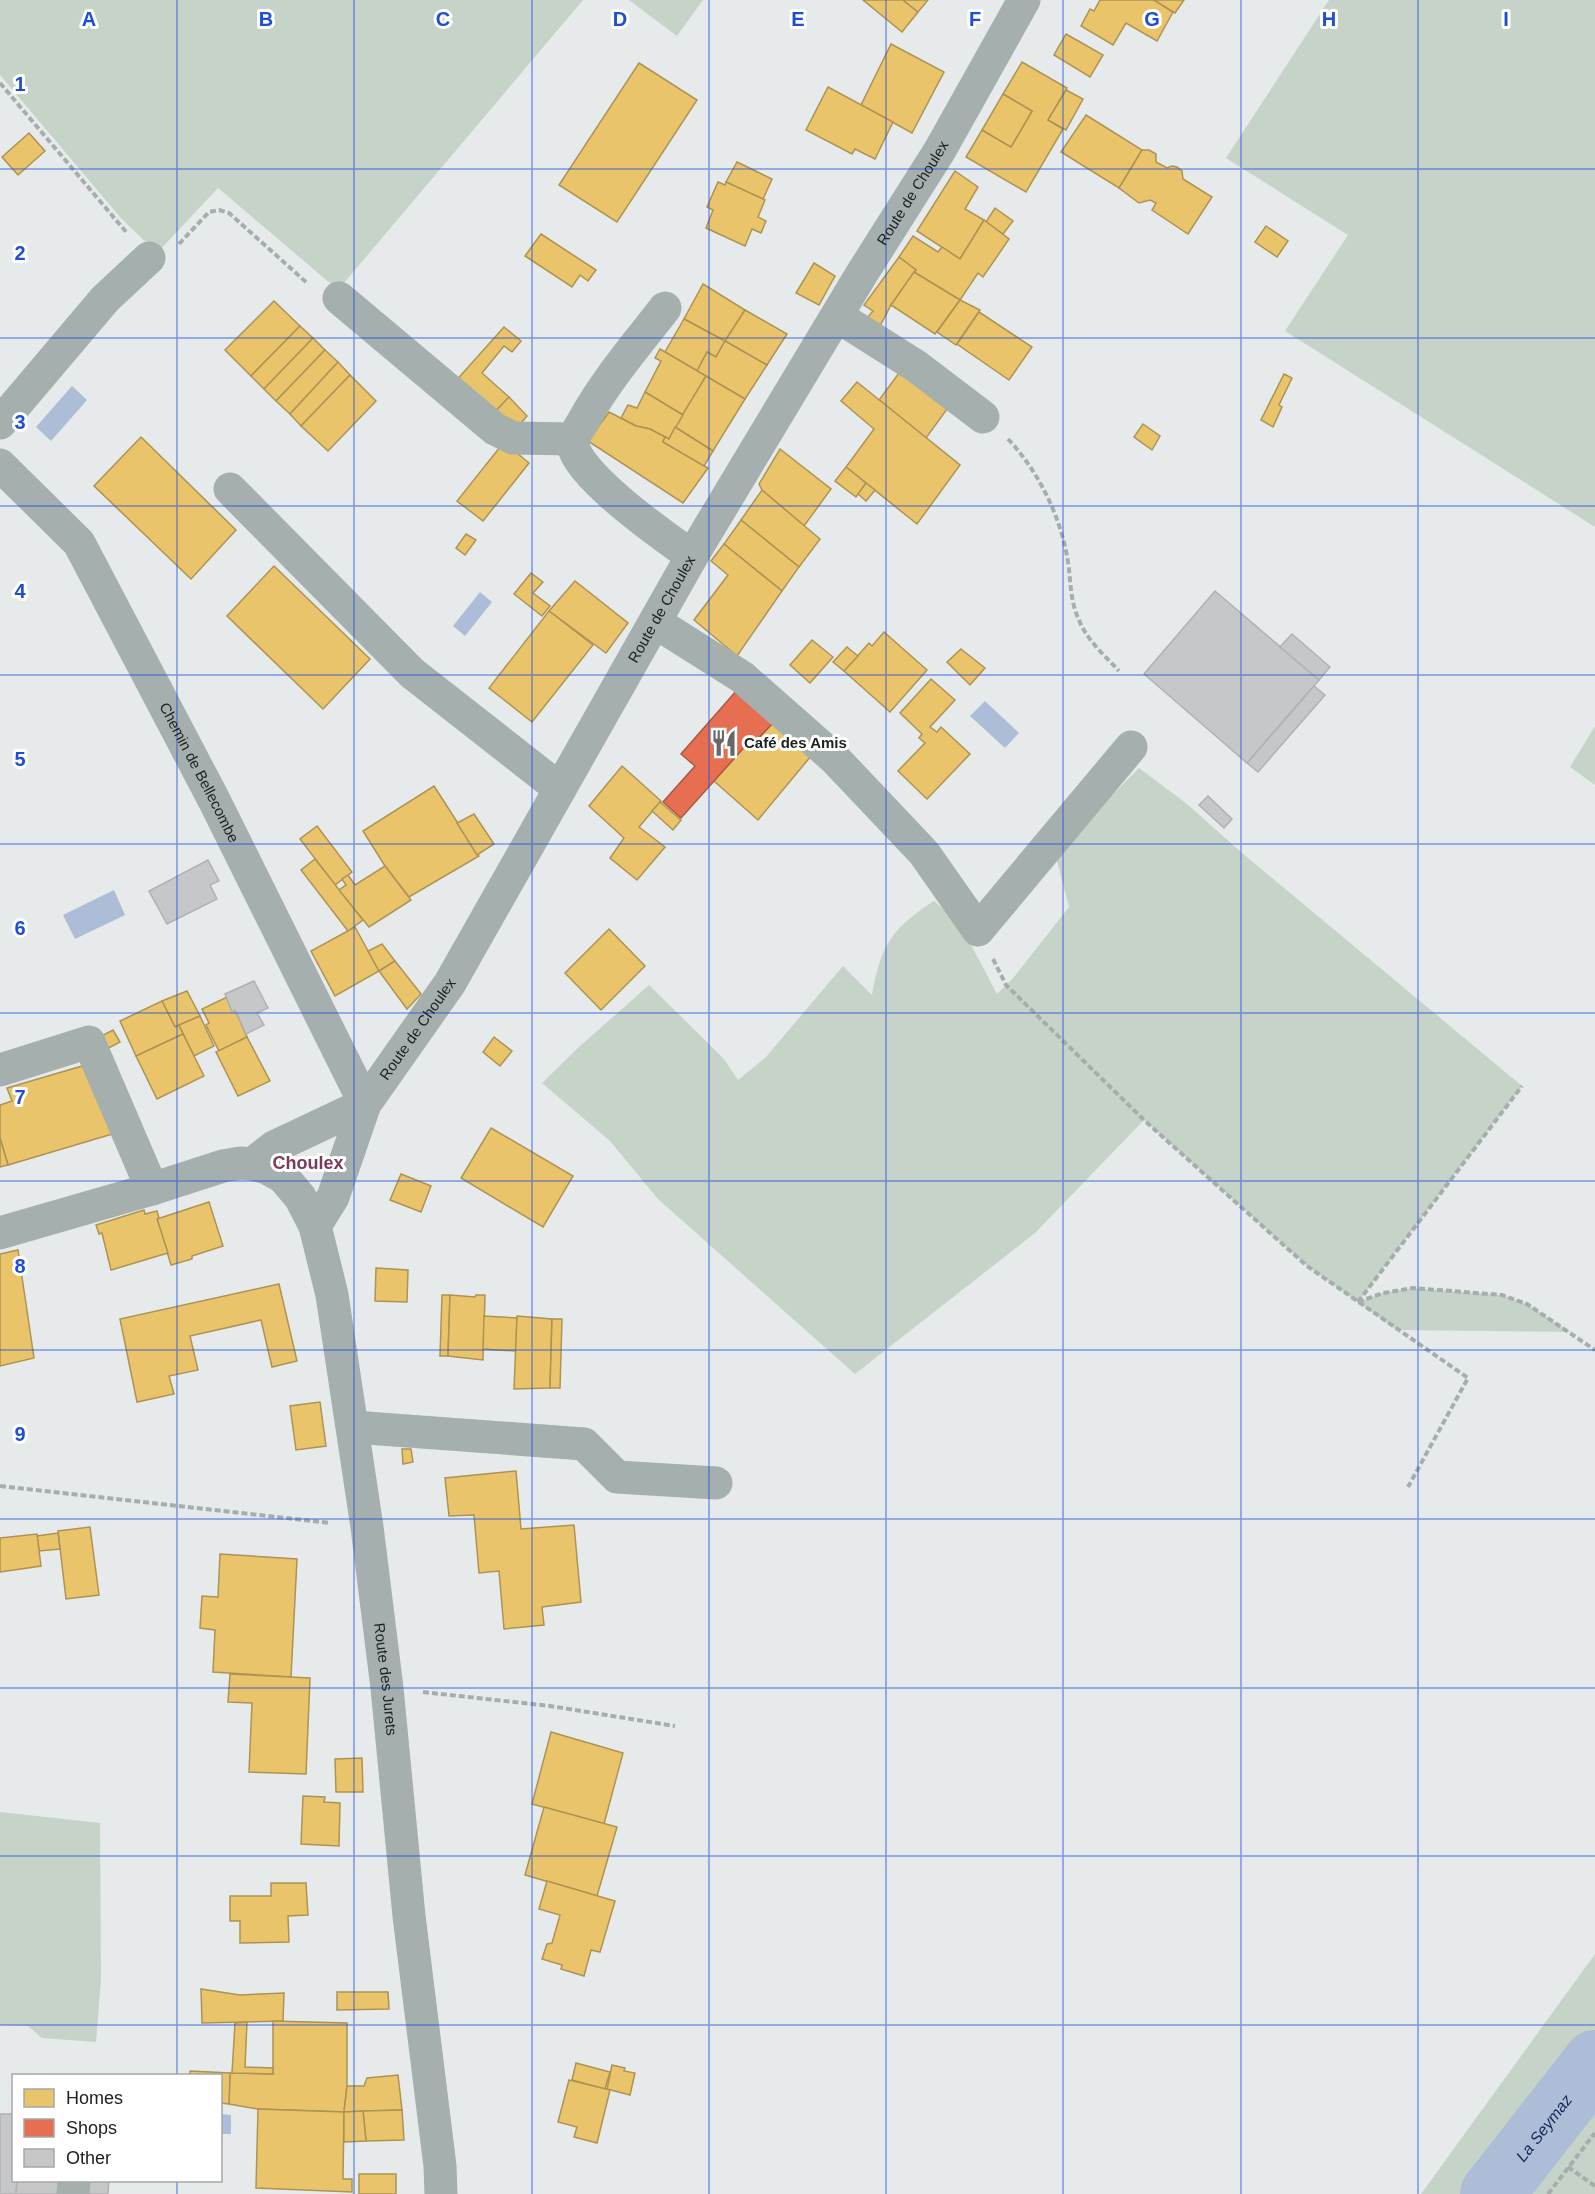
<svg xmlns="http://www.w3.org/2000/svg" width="1595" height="2194" font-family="Arial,sans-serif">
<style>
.green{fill:#c5d3c8}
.water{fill:#adbcd7}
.homes{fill:#e9c46a;stroke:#ad9354;stroke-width:1.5}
.shops{fill:#e76f51;stroke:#ab5843;stroke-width:1.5}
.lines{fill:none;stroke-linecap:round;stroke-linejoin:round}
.river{stroke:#adbcd7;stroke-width:64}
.building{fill:#c5c7c8;stroke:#afb1b2;stroke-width:1.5}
.path{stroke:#a6aead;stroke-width:4;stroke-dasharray:6 3;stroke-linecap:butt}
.minor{stroke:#a4afae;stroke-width:33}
.grid{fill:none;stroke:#1d4ed8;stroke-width:1.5;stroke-opacity:0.55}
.labels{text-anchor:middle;stroke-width:6;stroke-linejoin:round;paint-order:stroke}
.street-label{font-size:15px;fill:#202222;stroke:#fff}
.poi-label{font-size:15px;font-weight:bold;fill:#202222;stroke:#fff;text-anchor:start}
.water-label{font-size:16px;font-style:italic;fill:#122858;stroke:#fff}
.quarter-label{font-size:18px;font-weight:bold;fill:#7b3a5c;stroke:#fff}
.grid-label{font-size:20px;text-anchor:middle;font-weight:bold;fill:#1d4ed8;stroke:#fff;stroke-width:6;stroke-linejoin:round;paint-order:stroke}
</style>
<rect width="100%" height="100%" fill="#e7eaeb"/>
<g class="green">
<path d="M 0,0 L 583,0 L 338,290 L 218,188 L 157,253 L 120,217 L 0,75 Z"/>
<path d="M 629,0 L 703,0 L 677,36 Z"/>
<path d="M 1329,0 L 1595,0 L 1595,527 L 1285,331 L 1348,235 L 1226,158 Z"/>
<path d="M 1595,726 L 1595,785 L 1570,767 Z"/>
<path d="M 1139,768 L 1187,804 L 1242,853 L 1522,1086 L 1358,1302 L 1383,1293 L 1413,1288 L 1502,1295 L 1527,1304 L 1570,1332 L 1397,1330 L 1307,1266 L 1144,1120 L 1035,1233 L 855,1374 L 658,1199 L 610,1141 L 542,1083 L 579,1047 L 649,985 L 724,1059 L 738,1080 L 766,1057 L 843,966 L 872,995 C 881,945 891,929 934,901 L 960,924 L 997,994 L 1014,977 L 1069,907 L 1055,853 Z"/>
<path d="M 0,1812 L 100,1823 L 101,1979 L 96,2042 L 42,2038 L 28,2026 L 0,2025 Z"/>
<path d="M 1595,1954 L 1595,2194 L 1421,2194 Z"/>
</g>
<g class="water">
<path d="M 72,386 L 87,400 L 51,441 L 36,427 Z"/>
<path d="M 480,592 L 492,602 L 465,636 L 453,626 Z"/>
<path d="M 985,701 L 1019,733 L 1005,748 L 970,716 Z"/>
<path d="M 114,890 L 125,915 L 75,939 L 63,915 Z"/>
<path d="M 221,2114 L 231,2115 L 231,2134 L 221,2134 Z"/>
</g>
<g class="homes">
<path d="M 863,0 L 903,0 L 918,12 L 902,32 Z"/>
<path d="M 903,0 L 928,0 L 918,12 Z"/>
<path d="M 1100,0 L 1154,0 L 1173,12 L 1157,41 L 1126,23 L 1113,45 L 1081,26 L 1090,9 L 1094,11 Z"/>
<path d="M 1154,0 L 1184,0 L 1175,13 Z"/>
<path d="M 1066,34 L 1103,55 L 1090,77 L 1054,55 Z"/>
<path d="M 891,44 L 944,72 L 912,133 L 861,105 Z"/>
<path d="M 1022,62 L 1067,88 L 1048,120 L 1063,129 L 1026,192 L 966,157 L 982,130 L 1011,147 L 1032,111 L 1003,94 Z"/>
<path d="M 639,63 L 697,100 L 617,222 L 559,185 Z"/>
<path d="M 828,87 L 893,122 L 875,159 L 855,149 L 852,154 L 806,130 Z"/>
<path d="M 1066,90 L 1083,99 L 1066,130 L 1048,120 Z"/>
<path d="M 1003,94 L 1032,111 L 1011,147 L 982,130 Z"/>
<path d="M 1086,115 L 1142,150 L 1119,188 L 1061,152 Z"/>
<path d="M 29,133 L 45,151 L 18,175 L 2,157 Z"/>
<path d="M 1142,150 L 1149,150 L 1156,154 L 1156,162 L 1167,168 L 1172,166 L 1177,167 L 1182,171 L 1183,179 L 1212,197 L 1188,234 L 1152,210 L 1156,203 L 1150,200 L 1139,203 L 1119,188 Z"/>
<path d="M 737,162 L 772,179 L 763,199 L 726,182 Z"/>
<path d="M 955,171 L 978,187 L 965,209 L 984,220 L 960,259 L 917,231 Z"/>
<path d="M 718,182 L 725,185 L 726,182 L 765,200 L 758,217 L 766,221 L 761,233 L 752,229 L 745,246 L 706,228 L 713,210 L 707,207 Z"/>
<path d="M 995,208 L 1013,221 L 1003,234 L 986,222 Z"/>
<path d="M 984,220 L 1009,239 L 983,277 L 978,273 L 960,300 L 914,272 L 916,270 L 899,257 L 913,236 L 938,252 L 942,247 L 960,259 Z"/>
<path d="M 1266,226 L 1288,241 L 1277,257 L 1255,242 Z"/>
<path d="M 541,234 L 596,270 L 588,281 L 580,275 L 572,287 L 525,256 Z"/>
<path d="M 899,257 L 916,270 L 891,305 L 880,326 L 867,318 L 873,311 L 864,305 Z"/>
<path d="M 814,263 L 835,276 L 819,305 L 796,293 Z"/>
<path d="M 914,272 L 960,300 L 935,334 L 891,305 Z"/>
<path d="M 703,284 L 745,310 L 725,341 L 684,319 Z"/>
<path d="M 960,300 L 980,310 L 956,345 L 937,332 Z"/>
<path d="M 274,301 L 300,326 L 251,376 L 225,350 Z"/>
<path d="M 745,310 L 787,334 L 767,365 L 725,341 Z"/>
<path d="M 979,312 L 1032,347 L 1009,380 L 957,344 Z"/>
<path d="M 684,319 L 725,341 L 716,357 L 707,352 L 697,371 L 665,352 Z"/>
<path d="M 300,326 L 313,338 L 264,389 L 251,376 Z"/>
<path d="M 504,327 L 521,341 L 512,352 L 504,346 L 482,373 L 509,397 L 492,415 L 454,383 Z"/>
<path d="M 313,338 L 325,350 L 276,401 L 264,389 Z"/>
<path d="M 725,341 L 767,365 L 745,399 L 697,371 L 707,352 L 716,357 Z"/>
<path d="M 660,349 L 706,376 L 683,415 L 645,392 L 661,361 L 655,358 Z"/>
<path d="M 325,350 L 338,362 L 290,414 L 276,401 Z"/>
<path d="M 338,362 L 350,375 L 301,426 L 290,414 Z"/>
<path d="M 902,369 L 950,405 L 926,438 L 879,400 Z"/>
<path d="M 1284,374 L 1292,378 L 1279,405 L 1282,407 L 1273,427 L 1261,420 Z"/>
<path d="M 350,375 L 376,401 L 328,451 L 301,426 Z"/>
<path d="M 706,376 L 745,399 L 713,451 L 675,427 Z"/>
<path d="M 857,382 L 960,465 L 917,524 L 846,467 L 874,429 L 841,401 Z"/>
<path d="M 645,392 L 683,415 L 669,439 L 650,429 L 636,426 L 621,418 L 628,405 L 637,408 Z"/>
<path d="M 509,397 L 527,416 L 516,429 L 492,415 Z"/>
<path d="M 609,412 L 636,426 L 650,429 L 665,437 L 663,442 L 708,468 L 683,503 L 588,441 Z"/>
<path d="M 1143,424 L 1160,436 L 1152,450 L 1134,437 Z"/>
<path d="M 675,427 L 713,451 L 704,466 L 663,442 L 665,437 L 669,439 Z"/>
<path d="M 141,437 L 236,530 L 191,579 L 94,486 Z"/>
<path d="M 504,442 L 529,463 L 483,521 L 457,501 Z"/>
<path d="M 780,449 L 831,489 L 804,526 L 762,490 L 759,484 Z"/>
<path d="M 846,467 L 866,483 L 856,497 L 835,481 Z"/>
<path d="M 866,483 L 875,490 L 866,501 L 858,494 Z"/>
<path d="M 762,490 L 820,539 L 799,567 L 741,520 Z"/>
<path d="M 741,520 L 799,567 L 782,591 L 724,544 Z"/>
<path d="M 466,534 L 476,540 L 465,555 L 456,548 Z"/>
<path d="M 724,544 L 782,591 L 737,656 L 694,620 L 728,575 L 711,561 Z"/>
<path d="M 274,566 L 370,659 L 323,709 L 227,616 Z"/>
<path d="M 531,573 L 543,582 L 533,593 L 550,606 L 542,616 L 514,594 Z"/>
<path d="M 575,581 L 628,623 L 606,653 L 549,611 Z"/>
<path d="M 549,611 L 593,645 L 532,722 L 489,688 Z"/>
<path d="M 884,632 L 927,670 L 890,712 L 844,671 L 869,643 L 872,646 Z"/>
<path d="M 812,640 L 833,657 L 810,683 L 790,665 Z"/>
<path d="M 847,647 L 858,656 L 844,671 L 833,662 Z"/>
<path d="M 961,649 L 985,668 L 970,685 L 947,662 Z"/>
<path d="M 931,679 L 955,700 L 930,727 L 937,732 L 941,727 L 970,754 L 927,799 L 898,771 L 925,743 L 919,738 L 922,734 L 900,713 Z"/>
<path d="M 774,722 L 811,756 L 758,820 L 714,781 L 748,743 L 751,746 Z"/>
<path d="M 622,766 L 661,801 L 639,827 L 665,847 L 637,880 L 610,858 L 624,838 L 589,806 Z"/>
<path d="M 434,786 L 479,856 L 409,897 L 385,866 L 363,831 Z"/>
<path d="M 660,802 L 681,820 L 673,830 L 652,811 Z"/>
<path d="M 474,814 L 494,844 L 477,855 L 457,823 Z"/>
<path d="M 317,826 L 352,872 L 335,885 L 300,839 Z"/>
<path d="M 315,859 L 363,920 L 348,931 L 301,870 Z"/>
<path d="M 385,866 L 411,900 L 369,927 L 339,890 L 346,885 L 342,879 L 348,875 L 355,885 Z"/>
<path d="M 355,927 L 379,971 L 335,996 L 311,951 Z"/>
<path d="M 609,929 L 645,966 L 601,1010 L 565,973 Z"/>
<path d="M 382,944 L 395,961 L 379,971 L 368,951 Z"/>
<path d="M 395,961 L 421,994 L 407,1009 L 379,971 Z"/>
<path d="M 187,991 L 200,1016 L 175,1027 L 162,1001 Z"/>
<path d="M 227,997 L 232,1012 L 235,1010 L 247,1037 L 219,1051 L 206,1025 L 209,1023 L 202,1009 Z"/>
<path d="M 162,1001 L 175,1027 L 179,1025 L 183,1034 L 136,1056 L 120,1021 Z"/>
<path d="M 200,1016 L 214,1046 L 194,1056 L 179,1025 Z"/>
<path d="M 113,1030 L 120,1042 L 105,1050 L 99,1037 Z"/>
<path d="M 183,1034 L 204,1076 L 157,1099 L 136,1056 Z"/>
<path d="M 247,1037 L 270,1081 L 238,1096 L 216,1052 Z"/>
<path d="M 494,1037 L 512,1051 L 500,1066 L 483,1052 Z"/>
<path d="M 89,1064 L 119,1132 L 8,1165 L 0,1138 L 0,1105 L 12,1101 L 7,1088 Z"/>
<path d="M 491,1128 L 573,1176 L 543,1227 L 461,1178 Z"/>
<path d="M 0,1138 L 8,1165 L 0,1167 Z"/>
<path d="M 401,1174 L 431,1186 L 421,1212 L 390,1200 Z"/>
<path d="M 209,1202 L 223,1246 L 192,1256 L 192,1259 L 171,1265 L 157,1219 Z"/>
<path d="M 144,1210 L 145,1214 L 157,1211 L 159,1218 L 157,1219 L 168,1253 L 111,1270 L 102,1233 L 99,1234 L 96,1225 Z"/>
<path d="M 18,1250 L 34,1358 L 0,1366 L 0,1254 Z"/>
<path d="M 376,1268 L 408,1270 L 407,1302 L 375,1301 Z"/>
<path d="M 279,1284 L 297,1361 L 272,1367 L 261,1320 L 190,1336 L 198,1370 L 169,1376 L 174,1394 L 137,1402 L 120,1319 Z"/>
<path d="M 442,1295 L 450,1295 L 448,1356 L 440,1356 Z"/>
<path d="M 450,1295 L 475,1297 L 476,1295 L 485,1295 L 483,1360 L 448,1356 Z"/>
<path d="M 484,1316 L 517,1318 L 516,1351 L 483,1349 Z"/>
<path d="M 517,1316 L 552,1319 L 550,1388 L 514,1389 Z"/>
<path d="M 552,1319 L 562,1319 L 560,1388 L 550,1388 Z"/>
<path d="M 320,1402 L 326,1446 L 296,1450 L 290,1406 Z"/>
<path d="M 402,1449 L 411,1449 L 413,1462 L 403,1464 Z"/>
<path d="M 516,1471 L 521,1529 L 574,1525 L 581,1602 L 542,1607 L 544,1625 L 504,1629 L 499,1571 L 479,1573 L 474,1515 L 449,1516 L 445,1478 Z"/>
<path d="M 90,1527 L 99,1595 L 66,1599 L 58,1531 Z"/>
<path d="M 58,1533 L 60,1549 L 39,1551 L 37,1536 Z"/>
<path d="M 37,1534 L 41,1566 L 0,1572 L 0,1538 Z"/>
<path d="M 220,1554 L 297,1559 L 291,1677 L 213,1672 L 215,1630 L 200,1628 L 202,1596 L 218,1597 Z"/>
<path d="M 230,1674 L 310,1678 L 306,1774 L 249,1772 L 252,1703 L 228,1702 Z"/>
<path d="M 551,1732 L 623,1753 L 604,1824 L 532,1804 Z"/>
<path d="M 362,1758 L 363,1792 L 336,1792 L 335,1759 Z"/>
<path d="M 303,1796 L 325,1797 L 324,1802 L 340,1803 L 339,1846 L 301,1844 Z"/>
<path d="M 544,1807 L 617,1827 L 597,1896 L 525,1875 Z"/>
<path d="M 547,1881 L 615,1901 L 600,1952 L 591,1950 L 584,1976 L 561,1969 L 562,1965 L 542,1959 L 547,1944 L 552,1943 L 560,1915 L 539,1909 Z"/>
<path d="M 271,1883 L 306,1883 L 308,1915 L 288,1916 L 289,1942 L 240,1943 L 240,1921 L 230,1921 L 230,1896 L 271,1896 Z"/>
<path d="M 201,1989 L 240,1995 L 284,1993 L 283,2021 L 202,2023 Z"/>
<path d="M 337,1992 L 388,1992 L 389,2009 L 337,2010 Z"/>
<path d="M 273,2021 L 347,2023 L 347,2086 L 344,2112 L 258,2109 L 229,2104 L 230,2073 L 273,2074 Z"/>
<path d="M 247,2022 L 245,2067 L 273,2068 L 273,2074 L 232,2073 L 235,2023 Z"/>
<path d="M 576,2063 L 610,2072 L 605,2089 L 572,2080 Z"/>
<path d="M 612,2065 L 625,2068 L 624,2071 L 635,2073 L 630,2095 L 607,2089 Z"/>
<path d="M 190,2071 L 230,2073 L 229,2104 L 220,2103 L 220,2076 L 190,2076 Z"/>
<path d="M 398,2075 L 402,2110 L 344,2112 L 347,2086 L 364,2086 L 367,2078 Z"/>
<path d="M 569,2080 L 610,2090 L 597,2143 L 574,2137 L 577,2127 L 558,2122 Z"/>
<path d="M 258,2109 L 344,2112 L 343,2179 L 352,2179 L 352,2192 L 256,2188 Z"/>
<path d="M 402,2110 L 404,2140 L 366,2141 L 363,2111 Z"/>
<path d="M 363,2111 L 366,2141 L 344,2142 L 344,2112 Z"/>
<rect x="359" y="2174" width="37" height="20"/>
</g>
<path class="shops" d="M 737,690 L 774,722 L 751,746 L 748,743 L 681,818 L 663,802 L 695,766 L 681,754 Z"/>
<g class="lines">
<path class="river" id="s1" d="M 1492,2194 L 1595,2062"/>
</g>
<g class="building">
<path d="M 1215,591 L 1319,680 L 1247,763 L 1144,674 Z"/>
<path d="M 1292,634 L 1330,667 L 1319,680 L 1280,647 Z"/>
<path d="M 1314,686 L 1325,695 L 1258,772 L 1247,763 Z"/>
<path d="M 1208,796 L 1232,819 L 1224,828 L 1199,805 Z"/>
<path d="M 208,860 L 219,881 L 210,885 L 217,899 L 167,924 L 149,891 Z"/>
<path d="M 254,981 L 268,1008 L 257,1013 L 264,1025 L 246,1034 L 235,1010 L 232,1012 L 225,994 Z"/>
<path d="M 0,2114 L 14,2114 L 14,2180 L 17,2180 L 16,2194 L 0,2194 Z"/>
<path d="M 17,2180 L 60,2180 L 60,2194 L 16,2194 Z"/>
<path d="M 87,2180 L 109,2180 L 108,2194 L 87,2194 Z"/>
</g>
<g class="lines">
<g class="path">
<path d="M 0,83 L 127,233"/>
<path d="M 179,244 L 209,212 L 219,210 L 229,213 L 307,283"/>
<path d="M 1008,439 C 1039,472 1061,517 1068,562 C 1071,582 1070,601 1079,620 C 1086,639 1105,656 1119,671"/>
<path d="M 993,959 L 1006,985 L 1144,1120 L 1307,1266 L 1468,1378 L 1408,1487"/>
<path d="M 1358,1302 L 1522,1086"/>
<path d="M 1358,1302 L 1383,1293 L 1413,1288 L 1502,1295 L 1527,1304 L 1595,1350"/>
<path d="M 0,1486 L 330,1523"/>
<path d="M 423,1692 L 550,1706 L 675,1726"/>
<path d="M 1568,2167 L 1595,2186"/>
<path d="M 1548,2194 L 1595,2133"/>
</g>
<g class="minor">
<path d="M 339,298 L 495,429 L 513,438 L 573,439"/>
<path d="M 665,308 C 637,344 606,380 584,420 C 581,426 574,434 573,440 C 568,470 669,540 692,556"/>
<path d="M 837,316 L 916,366 L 983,417"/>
<path d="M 0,423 L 105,299 L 149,258"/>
<path id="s2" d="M 0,465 L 79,543 L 214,800 L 365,1104"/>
<path d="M 230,489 L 412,673 L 560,789"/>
<path d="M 655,622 L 742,677 L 834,758 L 924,853 L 978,930 L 1131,747"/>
<path d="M 0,1070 L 89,1042 L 152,1189"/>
<path d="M 252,1164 L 274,1147 L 365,1104"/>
<path id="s3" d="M 315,1226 L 333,1197 L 365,1104 L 450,983 L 692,556 L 861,275 L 940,150 L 1024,0"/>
<path id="s4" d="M 0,1233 L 152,1189 L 223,1166 L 240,1163 L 252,1164 L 267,1168 L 283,1177 L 300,1197 L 315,1226 L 332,1295 L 367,1527 L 387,1688 L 409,1916 L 440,2166 L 441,2194"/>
<path d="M 353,1427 L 584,1444 L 617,1477 L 716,1483"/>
<path d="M 73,2194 L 74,2180"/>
</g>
</g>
<path class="grid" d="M 177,0 L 177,2076M 354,0 L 354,2194M 532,0 L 532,2194M 709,0 L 709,2194M 886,0 L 886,2194M 1063,0 L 1063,2194M 1241,0 L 1241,2194M 1418,0 L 1418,2194M 0,169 L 1595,169M 0,338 L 1595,338M 0,506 L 1595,506M 0,675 L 1595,675M 0,844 L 1595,844M 0,1013 L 1595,1013M 0,1181 L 1595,1181M 0,1350 L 1595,1350M 0,1519 L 1595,1519M 0,1688 L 1595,1688M 0,1856 L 1595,1856M 0,2025 L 1595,2025M 177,2180 L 177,2194"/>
<defs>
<symbol id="restaurant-bare" viewBox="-9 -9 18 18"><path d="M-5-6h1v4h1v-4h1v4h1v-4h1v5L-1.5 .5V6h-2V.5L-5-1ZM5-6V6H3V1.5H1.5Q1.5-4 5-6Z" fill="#666868" stroke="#fff" stroke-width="2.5" paint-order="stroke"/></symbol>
</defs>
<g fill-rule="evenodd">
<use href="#restaurant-bare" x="705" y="724" width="38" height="38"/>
</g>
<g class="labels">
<g class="street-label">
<text dy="5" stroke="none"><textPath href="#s3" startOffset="1196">Route de Choulex</textPath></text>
<text dy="5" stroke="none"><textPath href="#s3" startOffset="710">Route de Choulex</textPath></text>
<text dy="5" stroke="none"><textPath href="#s2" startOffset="370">Chemin de Bellecombe</textPath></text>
<text dy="5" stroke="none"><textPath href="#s3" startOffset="224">Route de Choulex</textPath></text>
<text dy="5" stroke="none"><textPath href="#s4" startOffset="814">Route des Jurets</textPath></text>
</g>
<g class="poi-label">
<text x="744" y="748">Café des Amis</text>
</g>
<g class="water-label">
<text dy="6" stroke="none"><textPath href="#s1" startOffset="84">La Seymaz</textPath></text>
</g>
<g class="quarter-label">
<text x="308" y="1169">Choulex</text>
</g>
</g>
<g class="grid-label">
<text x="89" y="26">A</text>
<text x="266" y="26">B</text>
<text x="443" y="26">C</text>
<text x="620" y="26">D</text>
<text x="798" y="26">E</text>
<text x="975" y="26">F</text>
<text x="1152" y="26">G</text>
<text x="1329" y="26">H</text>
<text x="1506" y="26">I</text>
<text x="20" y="91">1</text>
<text x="20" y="260">2</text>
<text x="20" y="429">3</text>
<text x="20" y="598">4</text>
<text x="20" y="766">5</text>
<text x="20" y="935">6</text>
<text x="20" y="1104">7</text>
<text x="20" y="1273">8</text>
<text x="20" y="1441">9</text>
</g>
<rect x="12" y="2074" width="210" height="108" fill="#ffffff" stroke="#a6a7a7" stroke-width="1.5"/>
<rect x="24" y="2089" width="30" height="18" fill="#e9c46a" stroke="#a6a7a7" stroke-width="1.5"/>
<text x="66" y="2104" font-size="18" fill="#202222">Homes</text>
<rect x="24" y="2119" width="30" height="18" fill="#e76f51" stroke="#a6a7a7" stroke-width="1.5"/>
<text x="66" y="2134" font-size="18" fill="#202222">Shops</text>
<rect x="24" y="2149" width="30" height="18" fill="#c5c7c8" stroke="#a6a7a7" stroke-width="1.5"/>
<text x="66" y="2164" font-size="18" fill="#202222">Other</text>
</svg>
